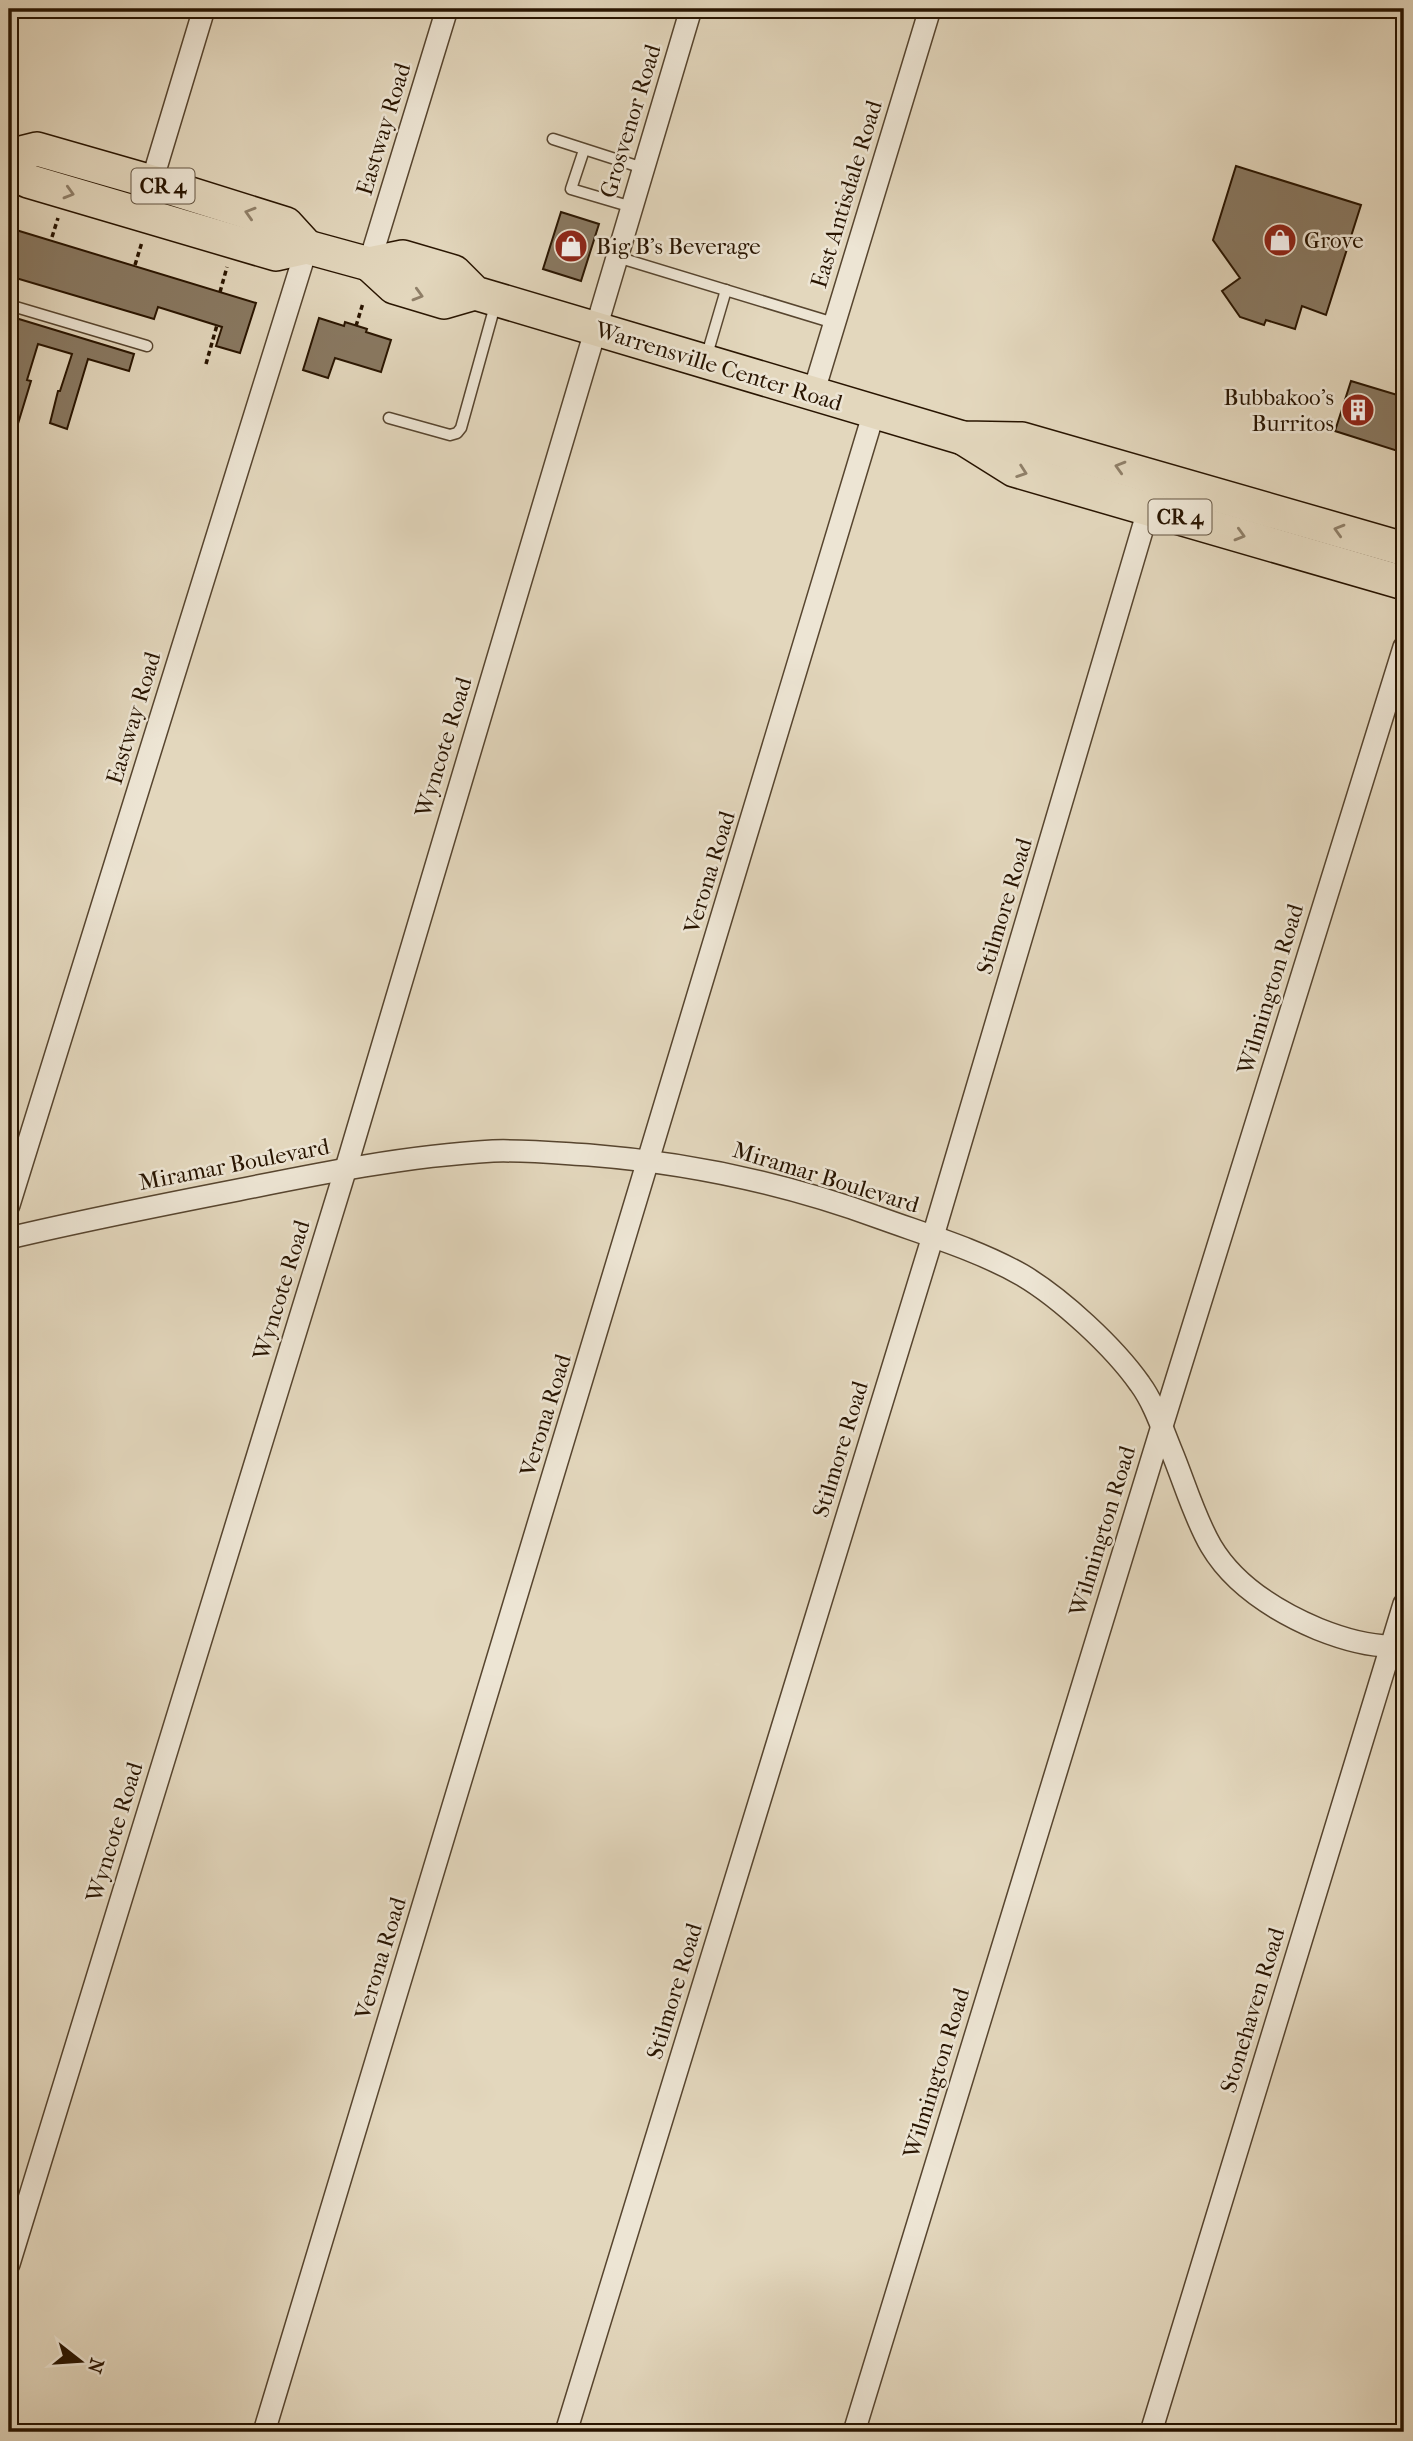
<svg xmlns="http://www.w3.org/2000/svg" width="1413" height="2441" font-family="'IM FELL French Canon',serif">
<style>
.building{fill:#897962;stroke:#281400;stroke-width:2}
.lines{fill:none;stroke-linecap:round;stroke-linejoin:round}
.lane-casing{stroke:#57452f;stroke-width:13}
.street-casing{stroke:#57452f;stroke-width:24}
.primary-casing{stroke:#281400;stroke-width:36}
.path{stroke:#281400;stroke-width:3.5;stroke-dasharray:5 3.5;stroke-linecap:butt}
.lane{stroke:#ede5d4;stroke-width:10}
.street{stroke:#ede5d4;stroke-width:21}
.primary{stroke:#e3d7bd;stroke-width:33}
.oneway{stroke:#8f7f68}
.labels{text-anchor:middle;stroke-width:5;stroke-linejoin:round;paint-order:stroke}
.shield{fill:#ede5d4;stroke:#635340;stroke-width:2}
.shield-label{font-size:21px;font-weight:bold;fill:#281400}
.street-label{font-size:23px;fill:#281400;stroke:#ede5d4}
.poi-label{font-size:23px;fill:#281400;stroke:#ede5d4;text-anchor:start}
</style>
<rect width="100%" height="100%" fill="#e3d7bd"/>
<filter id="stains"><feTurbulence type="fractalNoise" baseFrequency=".00286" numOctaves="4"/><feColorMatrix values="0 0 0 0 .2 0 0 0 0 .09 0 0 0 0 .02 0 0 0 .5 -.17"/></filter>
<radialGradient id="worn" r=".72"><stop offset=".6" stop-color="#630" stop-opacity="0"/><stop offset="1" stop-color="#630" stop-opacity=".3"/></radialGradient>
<g class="building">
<path d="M 1236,166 L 1361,205 L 1326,315 L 1302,306 L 1295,329 L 1266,320 L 1264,325 L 1240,317 L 1222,291 L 1240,278 L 1213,240 Z"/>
<path d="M 561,212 L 599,224 L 581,281 L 543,269 Z"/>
<path d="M 16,230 L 256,303 L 240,353 L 216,346 L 222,327 L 158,307 L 154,319 L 9,276 L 9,253 Z"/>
<path d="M 9,316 L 134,354 L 129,371 L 88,359 L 67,429 L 50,423 L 58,391 L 60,391 L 72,354 L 38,344 L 27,380 L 31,381 L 13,440 L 9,440 Z"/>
<path d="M 319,318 L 344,326 L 345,322 L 367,329 L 366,332 L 391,340 L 381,372 L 335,358 L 328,378 L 303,370 Z"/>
<path d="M 1351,381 L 1404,397 L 1404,453 L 1335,431 Z"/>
</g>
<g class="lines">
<defs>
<g id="lane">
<path d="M 553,139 L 643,168"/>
<path d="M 584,150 L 571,189 L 632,207"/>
<path d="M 617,257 L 834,323"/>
<path d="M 9,305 L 147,346"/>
<path d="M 706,358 L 726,290"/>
<path d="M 389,418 L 450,435 L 457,433 L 461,428 L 496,302"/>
</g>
<g id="street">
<path d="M 149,191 L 204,9"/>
<path d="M 369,264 L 447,9"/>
<path d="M 813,394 L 930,9"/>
<path d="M 9,1205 L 307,247"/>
<path d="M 9,1238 C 85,1220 161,1205 238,1190 C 322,1173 406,1156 493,1151 C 525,1150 557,1153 589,1155 C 690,1163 785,1183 880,1218 C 927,1235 978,1250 1022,1275 C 1061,1298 1114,1347 1140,1384 C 1154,1403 1162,1428 1171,1450 C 1184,1481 1194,1517 1211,1546 C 1234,1585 1278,1612 1318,1629 C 1343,1639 1377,1649 1404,1645"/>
<path d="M 9,2264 L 346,1168 L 691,9"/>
<path d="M 264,2432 L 874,412"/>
<path d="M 566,2432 L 933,1236 L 1152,497"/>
<path d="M 854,2432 L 1162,1426 L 1404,647"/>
<path d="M 1151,2432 L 1404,1604"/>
</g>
<g id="primary">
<path d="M 9,156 L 37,149 L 152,182 L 286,224 L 307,247"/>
<path d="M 9,164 L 28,181 L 276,254 L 307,247 L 369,264 L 403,257 L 454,272 L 475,293 L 963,438 L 1022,439 L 1404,549"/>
<path d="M 369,264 L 394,287 L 444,302 L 475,293"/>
<path d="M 963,438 L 1014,470 L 1404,583"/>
</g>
</defs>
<use href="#lane" class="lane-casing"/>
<use href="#street" class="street-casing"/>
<use href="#primary" class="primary-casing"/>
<g class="path">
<path d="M 52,237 L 58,218"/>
<path d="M 135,265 L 142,242"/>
<path d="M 220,292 L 227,267"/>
<path d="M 356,326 L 363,303"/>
<path d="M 206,364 L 217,325"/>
</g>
<use href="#lane" class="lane"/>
<use href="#street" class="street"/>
<use href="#primary" class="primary"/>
</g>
<defs><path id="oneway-chevron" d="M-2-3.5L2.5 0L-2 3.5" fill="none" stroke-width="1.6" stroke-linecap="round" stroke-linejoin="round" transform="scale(1.75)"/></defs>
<g class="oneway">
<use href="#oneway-chevron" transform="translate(69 193) rotate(16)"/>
<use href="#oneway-chevron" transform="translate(250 213) rotate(-163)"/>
<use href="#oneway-chevron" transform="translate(418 295) rotate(16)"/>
<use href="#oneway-chevron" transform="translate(1120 467) rotate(-164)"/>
<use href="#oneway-chevron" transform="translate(1022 472) rotate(19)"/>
<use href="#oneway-chevron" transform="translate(1339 530) rotate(-164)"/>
<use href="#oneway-chevron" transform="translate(1240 535) rotate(16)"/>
</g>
<defs>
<symbol id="shop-disc" viewBox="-11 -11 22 22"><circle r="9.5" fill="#8f2418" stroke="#ede5d4"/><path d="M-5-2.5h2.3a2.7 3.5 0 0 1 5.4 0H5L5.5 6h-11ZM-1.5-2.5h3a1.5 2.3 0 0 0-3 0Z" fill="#fff"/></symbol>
<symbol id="building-disc" viewBox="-11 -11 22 22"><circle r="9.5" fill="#8f2418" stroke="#ede5d4"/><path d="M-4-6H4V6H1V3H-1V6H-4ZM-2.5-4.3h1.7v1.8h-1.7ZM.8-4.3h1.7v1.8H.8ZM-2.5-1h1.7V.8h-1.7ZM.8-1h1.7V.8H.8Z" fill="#fff"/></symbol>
</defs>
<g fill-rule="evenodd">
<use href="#shop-disc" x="1261" y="221" width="38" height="38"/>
<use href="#shop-disc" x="552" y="227" width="38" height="38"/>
<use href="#building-disc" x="1339" y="391" width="38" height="38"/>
</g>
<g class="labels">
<g class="shield">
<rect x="131.5" y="168.5" width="63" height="35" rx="5"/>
<rect x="1148.5" y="499.5" width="63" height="35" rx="5"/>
</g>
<g class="shield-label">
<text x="163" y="193">CR 4</text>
<text x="1180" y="524">CR 4</text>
</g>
<g class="street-label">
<text transform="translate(630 121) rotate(-73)" y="8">Grosvenor Road</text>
<text transform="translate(383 129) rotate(-73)" y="8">Eastway Road</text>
<text transform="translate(846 194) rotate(-73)" y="8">East Antisdale Road</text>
<text transform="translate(719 366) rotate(17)" y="8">Warrensville Center Road</text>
<text transform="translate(133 718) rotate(-73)" y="8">Eastway Road</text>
<text transform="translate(443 747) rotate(-73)" y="8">Wyncote Road</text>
<text transform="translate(709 872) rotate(-73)" y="8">Verona Road</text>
<text transform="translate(1004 906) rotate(-73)" y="8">Stilmore Road</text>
<text transform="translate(1270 989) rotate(-73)" y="8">Wilmington Road</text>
<text transform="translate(234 1164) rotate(-11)" y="8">Miramar Boulevard</text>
<text transform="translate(826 1177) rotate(17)" y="8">Miramar Boulevard</text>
<text transform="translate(281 1290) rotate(-73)" y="8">Wyncote Road</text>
<text transform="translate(545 1415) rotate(-73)" y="8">Verona Road</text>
<text transform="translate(840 1449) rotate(-73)" y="8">Stilmore Road</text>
<text transform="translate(1102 1531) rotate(-73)" y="8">Wilmington Road</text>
<text transform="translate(114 1832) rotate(-73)" y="8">Wyncote Road</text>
<text transform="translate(380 1958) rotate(-73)" y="8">Verona Road</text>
<text transform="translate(674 1991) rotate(-73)" y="8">Stilmore Road</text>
<text transform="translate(1252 2010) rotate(-73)" y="8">Stonehaven Road</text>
<text transform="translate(936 2073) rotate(-73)" y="8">Wilmington Road</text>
</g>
<g class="poi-label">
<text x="1304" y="248">Grove</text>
<text x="596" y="254">Big B's Beverage</text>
<text x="1334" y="405" text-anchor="end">Bubbakoo's<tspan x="1334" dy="26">Burritos</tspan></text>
</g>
</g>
<rect width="1413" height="2441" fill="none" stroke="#e3d7bd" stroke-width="35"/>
<rect x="10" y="10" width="1392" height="2420" fill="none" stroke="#281400" stroke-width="3.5"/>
<rect x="18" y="18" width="1378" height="2406" fill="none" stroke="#281400" stroke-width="2"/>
<g transform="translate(80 2361) rotate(107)" stroke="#ede5d4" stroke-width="5" paint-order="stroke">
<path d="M0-5L12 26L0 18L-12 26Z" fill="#281400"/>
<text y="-10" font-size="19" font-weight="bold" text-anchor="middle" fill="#281400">N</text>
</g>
<rect width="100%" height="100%" filter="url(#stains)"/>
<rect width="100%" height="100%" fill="url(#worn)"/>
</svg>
